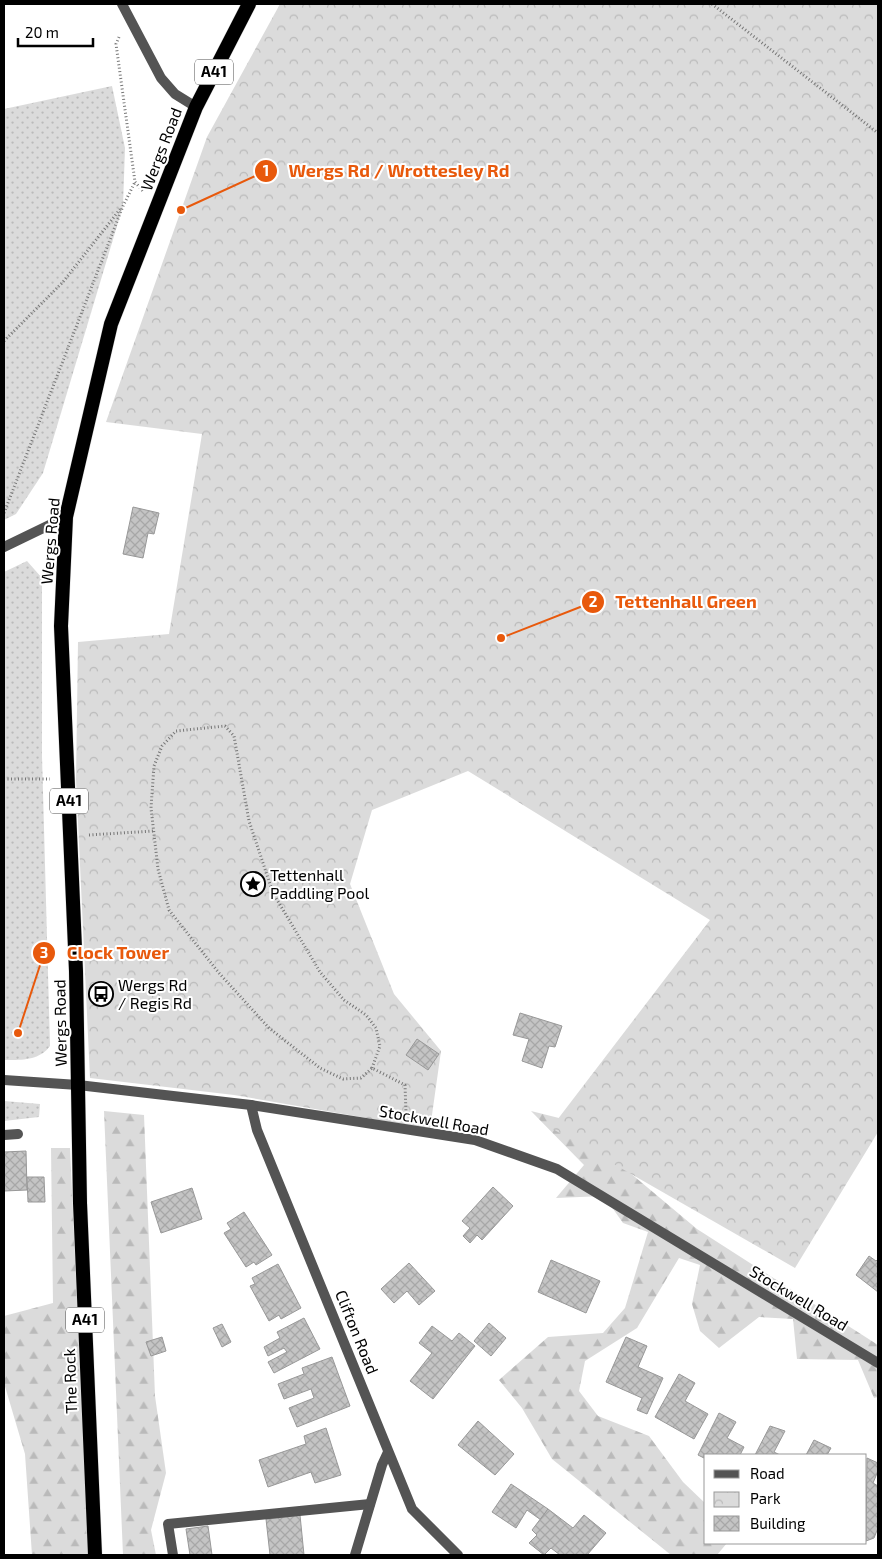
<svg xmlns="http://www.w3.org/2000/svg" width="882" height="1559" font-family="'Exo 2',sans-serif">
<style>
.grass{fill:url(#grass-dots)}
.forest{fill:url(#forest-firs)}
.park{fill:url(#park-crowns)}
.building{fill:url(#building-cross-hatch);stroke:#989898}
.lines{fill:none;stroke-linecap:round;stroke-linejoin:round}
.trunk-casing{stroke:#dbdbdb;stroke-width:15}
.path{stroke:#767676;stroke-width:3;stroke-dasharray:1 2.5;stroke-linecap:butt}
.service{stroke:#545454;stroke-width:10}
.minor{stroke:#545454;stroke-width:10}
.tertiary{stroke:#545454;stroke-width:10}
.trunk{stroke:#000;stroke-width:14}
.labels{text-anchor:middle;stroke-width:4;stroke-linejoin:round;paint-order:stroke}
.shield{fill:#fff;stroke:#4c4c4c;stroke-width:1}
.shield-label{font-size:15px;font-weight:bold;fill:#000}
.street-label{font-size:16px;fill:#000;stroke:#fff}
.poi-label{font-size:16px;fill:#000;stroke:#fff;text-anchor:start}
.leader{fill:none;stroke:#e8590c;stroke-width:2}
.callout-dot{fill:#e8590c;stroke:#fff;stroke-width:2}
.mark-label{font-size:15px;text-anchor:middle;font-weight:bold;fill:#fff}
.callout-label{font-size:18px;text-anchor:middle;font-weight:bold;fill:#e8590c;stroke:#fff;stroke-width:4;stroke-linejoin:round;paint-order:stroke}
</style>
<defs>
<pattern id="grass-dots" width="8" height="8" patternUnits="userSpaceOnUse" patternTransform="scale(1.25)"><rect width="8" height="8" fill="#dbdbdb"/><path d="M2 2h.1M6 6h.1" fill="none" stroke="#bababa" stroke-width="1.8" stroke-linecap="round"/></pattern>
<pattern id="forest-firs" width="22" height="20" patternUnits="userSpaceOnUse" patternTransform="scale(1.25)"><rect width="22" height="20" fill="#dbdbdb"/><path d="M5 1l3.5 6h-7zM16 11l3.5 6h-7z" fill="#bababa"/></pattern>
<pattern id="park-crowns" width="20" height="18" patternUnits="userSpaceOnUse" patternTransform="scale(1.25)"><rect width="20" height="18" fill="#dbdbdb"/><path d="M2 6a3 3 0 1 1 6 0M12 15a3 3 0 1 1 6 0" fill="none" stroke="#bababa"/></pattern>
<pattern id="building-cross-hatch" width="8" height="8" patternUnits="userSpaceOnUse" patternTransform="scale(1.25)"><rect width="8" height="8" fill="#c4c4c4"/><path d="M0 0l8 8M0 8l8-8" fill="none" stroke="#a7a7a7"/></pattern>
</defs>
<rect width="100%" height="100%" fill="#fff"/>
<g class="grass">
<path d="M 112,86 L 125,148 L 123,206 L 43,473 L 16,514 L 4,520 L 4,109 Z"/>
<path d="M 27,561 L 42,578 L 42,756 L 50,1046 C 39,1061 21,1060 4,1060 L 4,572 Z"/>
<path d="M 4,1101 L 40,1104 L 39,1117 L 4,1121 Z"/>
</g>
<g class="forest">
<path d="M 104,1111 L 144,1115 L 155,1396 L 166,1473 L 151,1530 L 156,1555 L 123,1555 Z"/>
<path d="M 531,1111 L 567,1120 L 697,1229 L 878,1345 L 878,1397 L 874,1398 L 858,1360 L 797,1359 L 793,1319 L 759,1317 L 719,1348 L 700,1331 L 692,1304 L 700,1265 L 679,1258 L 637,1328 L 585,1361 L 579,1391 L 598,1416 L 649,1436 L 683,1482 L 706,1504 L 706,1543 L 727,1543 L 717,1555 L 671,1555 L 552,1459 L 522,1408 L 499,1380 L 548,1337 L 603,1333 L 625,1308 L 648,1232 L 623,1223 L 604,1196 L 556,1198 L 584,1165 Z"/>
<path d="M 51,1148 L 70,1148 L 89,1555 L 32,1555 L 25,1454 L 4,1383 L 4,1316 L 53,1303 Z"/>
</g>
<path class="park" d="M 280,4 L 878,4 L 878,1132 L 795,1268 L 551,1128 L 710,920 L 468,771 L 372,810 L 350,884 L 394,994 L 441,1051 L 430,1129 L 234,1095 L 90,1078 L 76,780 L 78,642 L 169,634 L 202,434 L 106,422 L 207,137 Z"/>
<g class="building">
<path d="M 133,507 L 159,513 L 154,534 L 148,533 L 143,558 L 123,554 Z"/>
<path d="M 520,1013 L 562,1026 L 555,1047 L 549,1046 L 542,1068 L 522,1061 L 529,1039 L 513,1035 Z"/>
<path d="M 417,1039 L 439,1054 L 428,1070 L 406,1055 Z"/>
<path d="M 26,1151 L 27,1190 L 4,1191 L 4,1152 Z"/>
<path d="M 27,1177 L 44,1177 L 45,1202 L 28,1202 Z"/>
<path d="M 493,1187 L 513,1206 L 482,1240 L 477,1235 L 470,1243 L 463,1236 L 470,1228 L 462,1221 Z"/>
<path d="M 192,1188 L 202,1219 L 161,1233 L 151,1202 Z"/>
<path d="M 244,1212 L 272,1255 L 256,1265 L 254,1262 L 246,1267 L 224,1233 L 231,1229 L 227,1223 Z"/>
<path d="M 869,1256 L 876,1261 L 878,1259 L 878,1292 L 856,1275 Z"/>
<path d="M 551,1260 L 600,1281 L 586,1313 L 538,1292 Z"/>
<path d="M 409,1263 L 435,1291 L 419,1305 L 407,1291 L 394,1303 L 381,1289 Z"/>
<path d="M 278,1264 L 301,1308 L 281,1319 L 279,1315 L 269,1321 L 250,1286 L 255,1284 L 252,1278 Z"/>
<path d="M 304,1318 L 320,1349 L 274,1373 L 268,1362 L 287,1352 L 284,1348 L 268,1356 L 264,1347 L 280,1338 L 277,1332 Z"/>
<path d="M 489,1323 L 506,1338 L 491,1356 L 474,1341 Z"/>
<path d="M 222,1324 L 231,1342 L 222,1347 L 213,1328 Z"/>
<path d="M 432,1326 L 452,1341 L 459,1333 L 475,1346 L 433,1399 L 410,1381 L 432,1353 L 419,1343 Z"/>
<path d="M 162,1337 L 166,1351 L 151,1356 L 146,1342 Z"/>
<path d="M 626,1337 L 647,1346 L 638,1367 L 663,1378 L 647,1414 L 637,1410 L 642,1398 L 606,1382 Z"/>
<path d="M 332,1357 L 350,1406 L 297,1427 L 289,1408 L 314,1398 L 311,1389 L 284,1399 L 278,1384 L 304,1374 L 302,1368 Z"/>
<path d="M 679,1374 L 695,1383 L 685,1401 L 708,1414 L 694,1439 L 655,1417 Z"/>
<path d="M 719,1413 L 736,1422 L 727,1438 L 744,1447 L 740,1455 L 706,1455 L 706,1459 L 698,1455 Z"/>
<path d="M 478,1421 L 514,1454 L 495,1475 L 458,1445 Z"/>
<path d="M 770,1426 L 785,1431 L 774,1452 L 780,1455 L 755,1455 Z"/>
<path d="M 326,1428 L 341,1475 L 315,1483 L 311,1472 L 268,1487 L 259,1460 L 306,1444 L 304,1436 Z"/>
<path d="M 814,1440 L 831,1448 L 827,1455 L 806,1455 Z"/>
<path d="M 867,1458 L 878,1463 L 878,1471 L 873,1483 L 878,1486 L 878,1528 L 874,1538 L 866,1541 Z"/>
<path d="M 511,1484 L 548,1509 L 541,1520 L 527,1510 L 516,1528 L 492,1512 Z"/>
<path d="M 548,1509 L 573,1528 L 584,1515 L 606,1533 L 587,1555 L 560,1555 L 551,1548 L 544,1555 L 529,1543 L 537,1535 L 532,1530 Z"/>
<path d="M 300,1515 L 304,1555 L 270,1555 L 266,1519 Z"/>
<path d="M 208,1526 L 212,1555 L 190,1555 L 186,1529 Z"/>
</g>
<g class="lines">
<defs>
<path id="trunk" d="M 95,1555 L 80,1203 L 76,971 L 61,626 L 66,517 L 111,324 L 196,107 L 249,4"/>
</defs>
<use href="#trunk" class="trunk-casing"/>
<g class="path">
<path d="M 712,4 L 878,133"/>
<path d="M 119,37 L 116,44 L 135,182 L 143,191"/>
<path d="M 4,341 L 63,282 L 121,208"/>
<path d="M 4,513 L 123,206 L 135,182"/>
<path d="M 4,779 L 50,779"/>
<path d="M 89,835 L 153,831"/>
<path d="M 372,1068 L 380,1046 L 376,1028 L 366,1015 L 344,1000 L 320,972 L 273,893 L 249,821 L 234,736 L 225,726 L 176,731 L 162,746 L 154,766 L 151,808 L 158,869 L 169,910 L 219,973 L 269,1028 L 320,1068 L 343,1079 L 361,1078 L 372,1068 L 405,1085 L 406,1113"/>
</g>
<path class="service" d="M 173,1555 L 168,1524 L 370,1504"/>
<g class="minor">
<path d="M 122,4 L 161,78 L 175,94 L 196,107"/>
<path d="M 4,547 L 66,517"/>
<path d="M 78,1085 L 251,1105 L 475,1140 L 557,1169 L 878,1363"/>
<path d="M 251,1105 L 257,1130 L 412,1509 L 458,1555"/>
<path d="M 4,1135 L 18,1134"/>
<path d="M 355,1555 L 382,1465 L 388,1452"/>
</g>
<path class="tertiary" d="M 4,1080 L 78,1085"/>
<use href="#trunk" class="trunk"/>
</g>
<defs>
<symbol id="sight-ring" viewBox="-11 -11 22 22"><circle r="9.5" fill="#fff" stroke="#000" stroke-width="1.5"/><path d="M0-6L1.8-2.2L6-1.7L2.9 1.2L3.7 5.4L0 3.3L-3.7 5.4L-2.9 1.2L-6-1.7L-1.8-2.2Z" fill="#000"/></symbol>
<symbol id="bus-ring" viewBox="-11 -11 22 22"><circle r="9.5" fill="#fff" stroke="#000" stroke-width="1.5"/><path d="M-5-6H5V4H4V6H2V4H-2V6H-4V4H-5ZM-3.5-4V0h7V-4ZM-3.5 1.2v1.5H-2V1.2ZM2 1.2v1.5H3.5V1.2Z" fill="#000"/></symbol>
</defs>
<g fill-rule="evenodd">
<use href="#sight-ring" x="239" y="870" width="28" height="28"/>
<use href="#bus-ring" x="87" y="980" width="28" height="28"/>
</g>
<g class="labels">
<g class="shield">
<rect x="195" y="59.5" width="38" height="25" rx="4"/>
<rect x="50" y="788.5" width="38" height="25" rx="4"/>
<rect x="66" y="1307.5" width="38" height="25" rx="4"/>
</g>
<g class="shield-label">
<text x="214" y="77">A41</text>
<text x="69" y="806">A41</text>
<text x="85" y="1325">A41</text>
</g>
<g class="street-label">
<text transform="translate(161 149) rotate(-69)" y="6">Wergs Road</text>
<text transform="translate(50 541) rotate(-85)" y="6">Wergs Road</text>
<text transform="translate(60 1023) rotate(-91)" y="6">Wergs Road</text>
<text transform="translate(434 1120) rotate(10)" y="6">Stockwell Road</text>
<text transform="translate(799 1298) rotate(31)" y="6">Stockwell Road</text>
<text transform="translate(357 1332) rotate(68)" y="6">Clifton Road</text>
<text transform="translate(70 1381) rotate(-92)" y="6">The Rock</text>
</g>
<g class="poi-label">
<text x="270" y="881">Tettenhall<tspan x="270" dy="18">Paddling Pool</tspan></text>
<text x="118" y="991">Wergs Rd<tspan x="118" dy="18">/ Regis Rd</tspan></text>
</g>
</g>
<path class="leader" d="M181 210L266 171M501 638L593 602M18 1033L44 953"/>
<g class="callout-dot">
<circle cx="181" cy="210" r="5"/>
<circle cx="501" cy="638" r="5"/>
<circle cx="18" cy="1033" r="5"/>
<circle cx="266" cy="171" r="12"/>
<circle cx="593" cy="602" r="12"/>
<circle cx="44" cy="953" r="12"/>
</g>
<g class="mark-label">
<text x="266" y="176">1</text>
<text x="593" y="607">2</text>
<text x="44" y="958">3</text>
</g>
<g class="callout-label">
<text x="399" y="177">Wergs Rd / Wrottesley Rd</text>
<text x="686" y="608">Tettenhall Green</text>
<text x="118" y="959">Clock Tower</text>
</g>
<rect width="882" height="1559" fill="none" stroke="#000000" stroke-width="10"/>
<rect x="704" y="1454" width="162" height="90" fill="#ffffff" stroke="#999999"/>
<rect x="714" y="1470" width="25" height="8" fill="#545454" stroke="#999999"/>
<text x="750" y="1479" font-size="15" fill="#000000">Road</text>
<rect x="714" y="1492" width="25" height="15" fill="url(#park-crowns)" stroke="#999999"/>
<text x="750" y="1504" font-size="15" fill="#000000">Park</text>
<rect x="714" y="1516" width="25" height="15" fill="url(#building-cross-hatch)" stroke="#999999"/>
<text x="750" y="1529" font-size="15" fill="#000000">Building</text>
<path d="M18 38v8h75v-8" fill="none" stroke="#000000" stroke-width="2.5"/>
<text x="25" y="38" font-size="15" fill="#000000" stroke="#ffffff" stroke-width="4" paint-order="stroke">20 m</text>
</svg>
